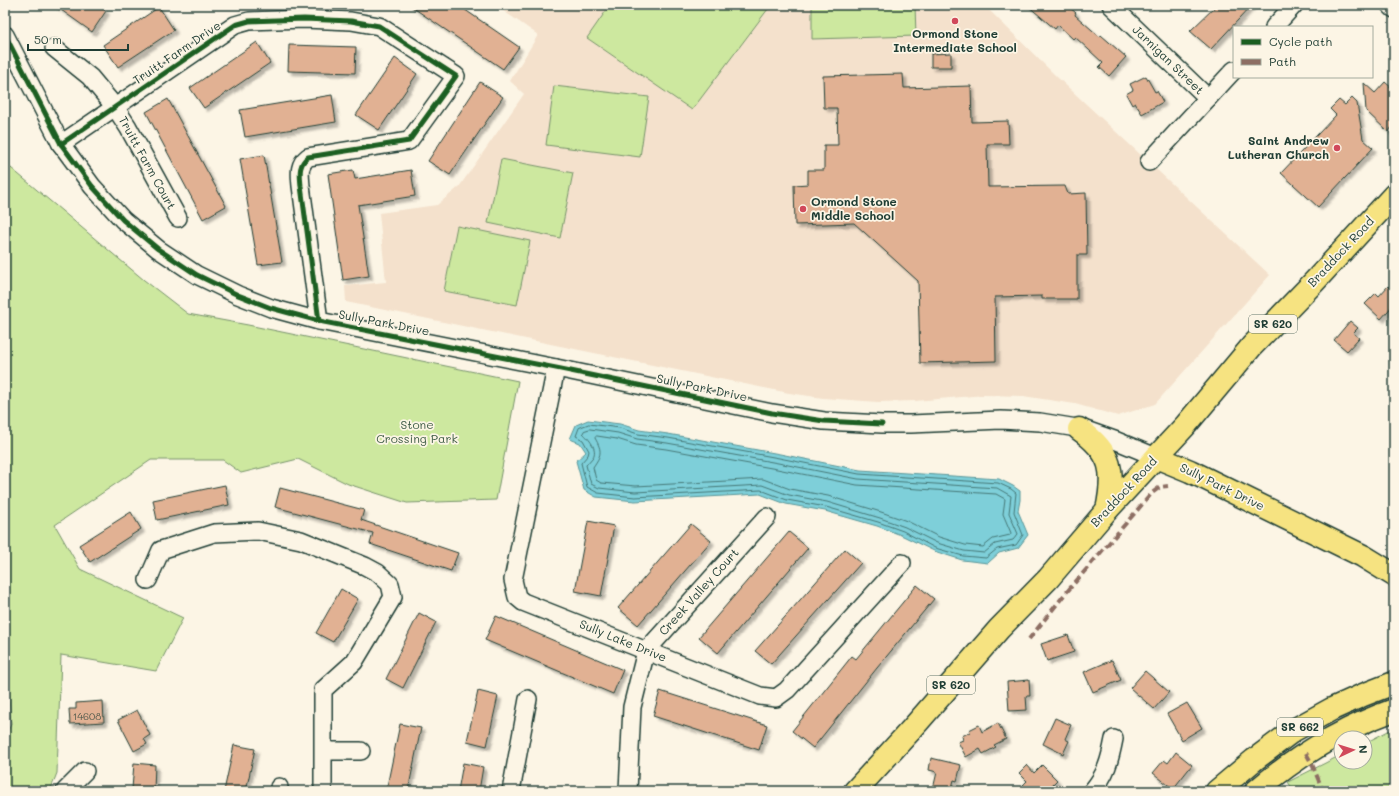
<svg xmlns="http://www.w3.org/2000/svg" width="1399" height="796" font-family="Mali,sans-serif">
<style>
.built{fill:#f4e1cc}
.green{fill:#cde89f;stroke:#76926a}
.water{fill:#7ecfd9;stroke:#589597}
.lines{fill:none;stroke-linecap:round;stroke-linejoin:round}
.shore{stroke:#457776;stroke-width:1}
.building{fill:#e1b193;stroke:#1f3d34;filter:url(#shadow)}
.minor-casing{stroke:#1f3d34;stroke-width:20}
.major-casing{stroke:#1f3d34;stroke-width:25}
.minor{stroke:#fcf5e5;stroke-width:17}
.major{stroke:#f6e381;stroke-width:22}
.quiet{stroke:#8d6e63;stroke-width:4;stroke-dasharray:8 4;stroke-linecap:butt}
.cycleway-casing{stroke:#fcf5e5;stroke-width:8}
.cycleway{stroke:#1b5e20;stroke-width:5}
.poi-dot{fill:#d1495b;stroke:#fcf5e5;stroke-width:1.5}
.labels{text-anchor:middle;stroke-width:3.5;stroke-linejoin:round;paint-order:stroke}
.number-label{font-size:10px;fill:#505a4c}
.shield{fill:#fcf5e5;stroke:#617469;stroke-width:1}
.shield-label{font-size:11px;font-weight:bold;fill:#1f3d34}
.poi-label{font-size:12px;font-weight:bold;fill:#1f3d34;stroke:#fcf5e5}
.street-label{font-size:12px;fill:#1f3d34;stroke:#fcf5e5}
.park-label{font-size:12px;fill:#425f49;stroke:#fcf5e5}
</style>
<defs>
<filter id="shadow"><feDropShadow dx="3.5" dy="3.5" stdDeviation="1" flood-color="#0004"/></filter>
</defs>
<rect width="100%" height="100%" fill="#fcf5e5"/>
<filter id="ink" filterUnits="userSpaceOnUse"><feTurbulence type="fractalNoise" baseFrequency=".025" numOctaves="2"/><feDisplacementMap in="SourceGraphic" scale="8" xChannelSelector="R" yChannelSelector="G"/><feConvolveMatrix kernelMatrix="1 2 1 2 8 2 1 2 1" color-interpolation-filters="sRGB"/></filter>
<g filter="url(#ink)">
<path class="built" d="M 495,5 L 984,5 L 1057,77 L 1270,275 L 1155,404 L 1118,416 L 1075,404 L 1023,396 L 985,395 L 915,401 L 878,402 L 823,398 L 789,393 L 346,302 L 345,286 L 386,282 L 379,213 L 437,205 L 459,187 L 524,94 L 510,81 L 538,35 Z"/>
<g class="green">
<path d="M 610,5 L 771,5 L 692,110 L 587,38 Z"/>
<path d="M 812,5 L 915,5 L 916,36 L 812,39 Z"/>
<path d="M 554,86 L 649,97 L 640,157 L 546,145 Z"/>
<path d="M 501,159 L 573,173 L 560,238 L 488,223 Z"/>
<path d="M 5,163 L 144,280 L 188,314 L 248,325 L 518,381 L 496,500 L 407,503 L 348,484 L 298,459 L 241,473 L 223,460 L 151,460 L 55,525 L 80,569 L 183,618 L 156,671 L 61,655 L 57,773 L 50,791 L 5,791 L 5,739 L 11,724 L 5,643 Z"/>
<path d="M 457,226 L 530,241 L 517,305 L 444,291 Z"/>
<path d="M 1394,728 L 1394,791 L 1294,791 L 1288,782 L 1341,755 L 1341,762 L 1365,762 L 1365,743 Z"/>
</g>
<path class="water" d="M 588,420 L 620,424 L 639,430 L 668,434 L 780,454 L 860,470 L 999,479 L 1013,486 L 1020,491 L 1020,500 L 1018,511 L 1028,535 L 1018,548 L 999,553 L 988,563 L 962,560 L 934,551 L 901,535 L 877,526 L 825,511 L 786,504 L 760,494 L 635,501 L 596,497 L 584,490 L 576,461 L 586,452 L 580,443 L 570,439 L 576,425 Z"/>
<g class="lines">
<g class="shore">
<path d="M 589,424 L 620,428 L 638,434 L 668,438 L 779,458 L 859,474 L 998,483 L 1011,489 L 1016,493 L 1014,512 L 1023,535 L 1016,545 L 997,549 L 986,558 L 963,556 L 935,548 L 903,531 L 878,522 L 826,507 L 787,500 L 761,490 L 635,497 L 598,493 L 587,487 L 581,463 L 588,455 L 589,451 L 583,440 L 576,436 L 579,428 Z"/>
<path d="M 590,429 L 618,433 L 637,439 L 667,443 L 778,463 L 858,479 L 997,488 L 1011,496 L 1009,513 L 1018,534 L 1013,540 L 995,544 L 984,553 L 964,551 L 937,543 L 905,527 L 880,518 L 827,502 L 789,495 L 762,485 L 635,492 L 599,488 L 591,484 L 586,465 C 588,462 591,460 593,457 C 598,449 589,439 583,433 L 584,431 Z"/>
<path d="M 597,436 L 617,439 L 636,445 L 666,449 L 777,469 L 857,485 L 996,494 L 1005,499 L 1003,514 L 1011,533 L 1010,535 L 993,539 L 983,547 L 965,545 L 939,537 L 907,521 L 881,512 L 828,496 L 790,489 L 763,479 L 636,486 L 601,483 L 596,480 L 593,467 C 601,455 603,452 595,438 Z"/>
</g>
</g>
<g class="building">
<path d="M 54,5 L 98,5 L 106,11 L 92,32 Z"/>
<path d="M 409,5 L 458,5 L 519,47 L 503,69 Z"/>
<path d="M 1027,5 L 1067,5 L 1076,13 L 1075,15 L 1100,37 L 1101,35 L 1126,57 L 1109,76 L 1099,67 L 1103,63 L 1075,37 L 1073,39 L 1058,25 L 1055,29 Z"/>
<path d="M 1217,5 L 1252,5 L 1211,49 L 1190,31 Z"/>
<path d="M 159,7 L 174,30 L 118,67 L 103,45 Z"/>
<path d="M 257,42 L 270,63 L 204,108 L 190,88 Z"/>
<path d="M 289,45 L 356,47 L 355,73 L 288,71 Z"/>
<path d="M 951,53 L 951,67 L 931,67 L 931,54 Z"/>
<path d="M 395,58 L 417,74 L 379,130 L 356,115 Z"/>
<path d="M 903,74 L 904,88 L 971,86 L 972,122 L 1008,121 L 1009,144 L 987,144 L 988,187 L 1065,186 L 1068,194 L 1086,193 L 1087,255 L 1077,255 L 1077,299 L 1042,299 L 1042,296 L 995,297 L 996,361 L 920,363 L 918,281 L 854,223 L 795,225 L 794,185 L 808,184 L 808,170 L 824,170 L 824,145 L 838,145 L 837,108 L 824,108 L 823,76 Z"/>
<path d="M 1146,76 L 1155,92 L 1157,91 L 1163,102 L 1142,114 L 1135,103 L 1132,105 L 1126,94 L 1133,90 L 1130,84 Z"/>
<path d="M 480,82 L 503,97 L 450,175 L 428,161 Z"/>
<path d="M 1385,82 L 1394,90 L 1394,125 L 1388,132 L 1366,111 L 1364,83 L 1375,93 Z"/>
<path d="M 332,95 L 336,122 L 245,137 L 240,110 Z"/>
<path d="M 1352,98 L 1357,103 L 1363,139 L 1373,148 L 1318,207 L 1281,173 L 1336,115 L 1330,109 L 1339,100 L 1345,105 Z"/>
<path d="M 168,99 L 226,206 L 203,219 L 146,112 Z"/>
<path d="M 264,155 L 282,262 L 258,265 L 240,159 Z"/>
<path d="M 353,170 L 355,179 L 411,170 L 415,196 L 358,205 L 369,276 L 343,280 L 328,174 Z"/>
<path d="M 1388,286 L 1394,291 L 1394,304 L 1381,319 L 1365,304 L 1376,293 L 1379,296 Z"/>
<path d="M 1350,321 L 1358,328 L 1353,333 L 1359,338 L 1347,351 L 1334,340 Z"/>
<path d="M 225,485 L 229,505 L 157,520 L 153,500 Z"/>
<path d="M 280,488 L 364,510 L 361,520 L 458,553 L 451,571 L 370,544 L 373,533 L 275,507 Z"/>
<path d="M 131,512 L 141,529 L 90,562 L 79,545 Z"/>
<path d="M 588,521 L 614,526 L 601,596 L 575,591 Z"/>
<path d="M 691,524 L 711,541 L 638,625 L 618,608 Z"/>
<path d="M 789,532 L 808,548 L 718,653 L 699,637 Z"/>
<path d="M 845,549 L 861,563 L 771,664 L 755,651 Z"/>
<path d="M 917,585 L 934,599 L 877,668 L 813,748 L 792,731 L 852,656 L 856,659 Z"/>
<path d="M 341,589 L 358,599 L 333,642 L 316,633 Z"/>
<path d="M 419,613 L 436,622 L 403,688 L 386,679 Z"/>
<path d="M 496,616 L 623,670 L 613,694 L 485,640 Z"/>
<path d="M 1068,635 L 1074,652 L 1047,661 L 1041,644 Z"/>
<path d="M 1112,660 L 1121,680 L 1093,692 L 1084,672 Z"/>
<path d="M 1145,671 L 1169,692 L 1154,709 L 1130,688 Z"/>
<path d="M 1029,680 L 1030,696 L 1026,696 L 1027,710 L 1009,711 L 1007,682 Z"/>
<path d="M 478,691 L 498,696 L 487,746 L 467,741 Z"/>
<path d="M 660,691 L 767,725 L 759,750 L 653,716 Z"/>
<path d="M 103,701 L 104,722 L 70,724 L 69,709 L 76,709 L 76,703 Z"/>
<path d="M 1187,703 L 1202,728 L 1182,740 L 1167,714 Z"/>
<path d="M 137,710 L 150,735 L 144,739 L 147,744 L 134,751 L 118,720 Z"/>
<path d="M 1055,718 L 1071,725 L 1065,739 L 1069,741 L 1063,754 L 1043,744 Z"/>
<path d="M 998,723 L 1006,739 L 994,745 L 996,747 L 983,754 L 980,749 L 966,757 L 958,742 L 963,740 L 962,736 L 970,732 L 969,730 L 979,725 L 982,732 Z"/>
<path d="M 400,724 L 421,728 L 408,791 L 386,791 Z"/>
<path d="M 234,745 L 255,749 L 246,791 L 224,791 Z"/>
<path d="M 1176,752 L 1192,765 L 1173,789 L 1153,773 L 1164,760 L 1168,763 Z"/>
<path d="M 931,758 L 961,765 L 957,781 L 954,780 L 951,791 L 941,791 L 933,789 L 937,772 L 929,770 Z"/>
<path d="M 134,763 L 155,765 L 154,790 L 132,789 Z"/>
<path d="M 463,763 L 483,767 L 479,791 L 458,791 Z"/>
<path d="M 1027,765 L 1034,773 L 1042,765 L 1057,780 L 1046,791 L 1029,791 L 1023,785 L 1027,781 L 1019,773 Z"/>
</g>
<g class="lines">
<defs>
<g id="minor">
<path d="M 1111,5 L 1208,98"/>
<path d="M 1390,5 L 1394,9"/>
<path d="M 1274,27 L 1294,5"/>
<path d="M 5,35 L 61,144 L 92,186 L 123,220 L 158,249 L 197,275 L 238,295 L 271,308 L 319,321 L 561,369 L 772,413 L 824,421 L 882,424 L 911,424 L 1001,420 L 1040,422 L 1083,429 L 1117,441 L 1156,457"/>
<path d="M 54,48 L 90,77 L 115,107 L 128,127 L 178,218"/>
<path d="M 61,144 L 235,25 L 249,21 L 304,19 L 351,21 L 379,26 L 456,76 L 409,141 L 308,157 C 298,165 300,174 301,186 L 319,321"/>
<path d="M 1149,162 L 1234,70"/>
<path d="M 556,368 L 513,580 L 517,597 L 523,602 L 760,696 L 776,698 L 787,690 L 902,563"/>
<path d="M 148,580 L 161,550 L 214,533 L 258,531 L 301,540 L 365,566 L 378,573 L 390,584 L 393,597 L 354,662 L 323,690 L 323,791"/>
<path d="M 324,751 L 361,751"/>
<path d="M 65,791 L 85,771"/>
<path d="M 279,791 L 279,787"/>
<path d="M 511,791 L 528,699"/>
<path d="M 628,791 L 632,707 L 646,651 L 767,517"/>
<path d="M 1092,791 C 1106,775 1110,760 1114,739"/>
</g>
<g id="major">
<path d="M 1079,429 C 1113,453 1115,472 1107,510"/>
<path d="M 1156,457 L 1190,471 L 1363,556 L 1394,575"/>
<path d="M 855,791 L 910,731 L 999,629 L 1048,579 L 1107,510 L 1185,426 L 1252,346 L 1314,282 L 1394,195"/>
<path d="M 1217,791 L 1254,760 L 1294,730 L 1332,709 L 1363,695 L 1394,683"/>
<path d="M 1256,791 C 1297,756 1343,728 1394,710"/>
</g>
</defs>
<use href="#minor" class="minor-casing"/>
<use href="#major" class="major-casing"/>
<use href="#minor" class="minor"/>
<use href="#major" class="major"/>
<g class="quiet">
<path d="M 1029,639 L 1065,594 L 1152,493 L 1160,487 L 1168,486"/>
<path d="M 1306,753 L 1312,764 L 1323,791"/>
</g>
<defs>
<g id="cycleway">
<path d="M 5,35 L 61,144 L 92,186 L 123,220 L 158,249 L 197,275 L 238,295 L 271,308 L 319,321 L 561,369 L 772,413 L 824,421 L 882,424"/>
<path d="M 61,144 L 235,25 L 249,21 L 304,19 L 351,21 L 379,26 L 456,76 L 409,141 L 308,157 C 298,165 300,174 301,186 L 319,321"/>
</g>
</defs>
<use href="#cycleway" class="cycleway-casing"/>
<use href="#cycleway" class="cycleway"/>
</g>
</g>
<g class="poi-dot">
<circle cx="955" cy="21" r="4"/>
<circle cx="1337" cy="148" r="4"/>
<circle cx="803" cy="209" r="4"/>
</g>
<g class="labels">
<g class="number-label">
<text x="87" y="720">14608</text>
</g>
<g class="shield">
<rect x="1249" y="315" width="48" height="18" rx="3"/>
<rect x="927" y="676" width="48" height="18" rx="3"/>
<rect x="1277" y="718" width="46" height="18" rx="3"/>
</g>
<g class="shield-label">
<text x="1273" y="328">SR 620</text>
<text x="951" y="689">SR 620</text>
<text x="1300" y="731">SR 662</text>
</g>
<g class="poi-label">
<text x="955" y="38">Ormond Stone<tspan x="955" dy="14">Intermediate School</tspan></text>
<text x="1329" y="145" text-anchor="end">Saint Andrew<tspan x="1329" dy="14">Lutheran Church</tspan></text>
<text x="811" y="206" text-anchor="start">Ormond Stone<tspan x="811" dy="14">Middle School</tspan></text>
</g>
<g class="street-label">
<text transform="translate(177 53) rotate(-34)" y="4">Truitt Farm Drive</text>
<text transform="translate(1168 60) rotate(44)" y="4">Jarnigan Street</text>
<text transform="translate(147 163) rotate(61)" y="4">Truitt Farm Court</text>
<text transform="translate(1341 252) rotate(-47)" y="4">Braddock Road</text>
<text transform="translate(384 323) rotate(11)" y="4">Sully Park Drive</text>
<text transform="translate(702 388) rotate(12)" y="4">Sully Park Drive</text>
<text transform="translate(1222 487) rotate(26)" y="4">Sully Park Drive</text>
<text transform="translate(1124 492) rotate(-47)" y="4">Braddock Road</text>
<text transform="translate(699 592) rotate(-48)" y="4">Creek Valley Court</text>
<text transform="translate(623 641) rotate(22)" y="4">Sully Lake Drive</text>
</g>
<g class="park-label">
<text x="417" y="429">Stone<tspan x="417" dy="14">Crossing Park</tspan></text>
</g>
</g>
<rect width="1399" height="796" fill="none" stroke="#fcf5e5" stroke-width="20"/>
<rect x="10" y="10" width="1379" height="776" fill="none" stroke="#1f3d34" stroke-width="1.5" filter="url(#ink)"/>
<rect x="1233" y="26" width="140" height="52" fill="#fcf5e5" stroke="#a4ab9e"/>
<rect x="1241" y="39" width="20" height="6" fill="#1b5e20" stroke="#a4ab9e"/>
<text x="1269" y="46" font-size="12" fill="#1f3d34">Cycle path</text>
<rect x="1241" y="59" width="20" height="6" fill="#8d6e63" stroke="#a4ab9e"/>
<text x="1269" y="66" font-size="12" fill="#1f3d34">Path</text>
<g transform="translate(1353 750) rotate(86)"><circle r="19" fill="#fcf5e5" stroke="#a4ab9e"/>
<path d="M0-3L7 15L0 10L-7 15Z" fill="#d1495b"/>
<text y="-6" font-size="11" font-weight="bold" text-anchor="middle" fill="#1f3d34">N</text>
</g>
<path d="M28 44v6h100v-6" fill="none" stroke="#1f3d34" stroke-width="2"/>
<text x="34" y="44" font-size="12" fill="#1f3d34" stroke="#fcf5e5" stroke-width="3" paint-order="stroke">50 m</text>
</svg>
